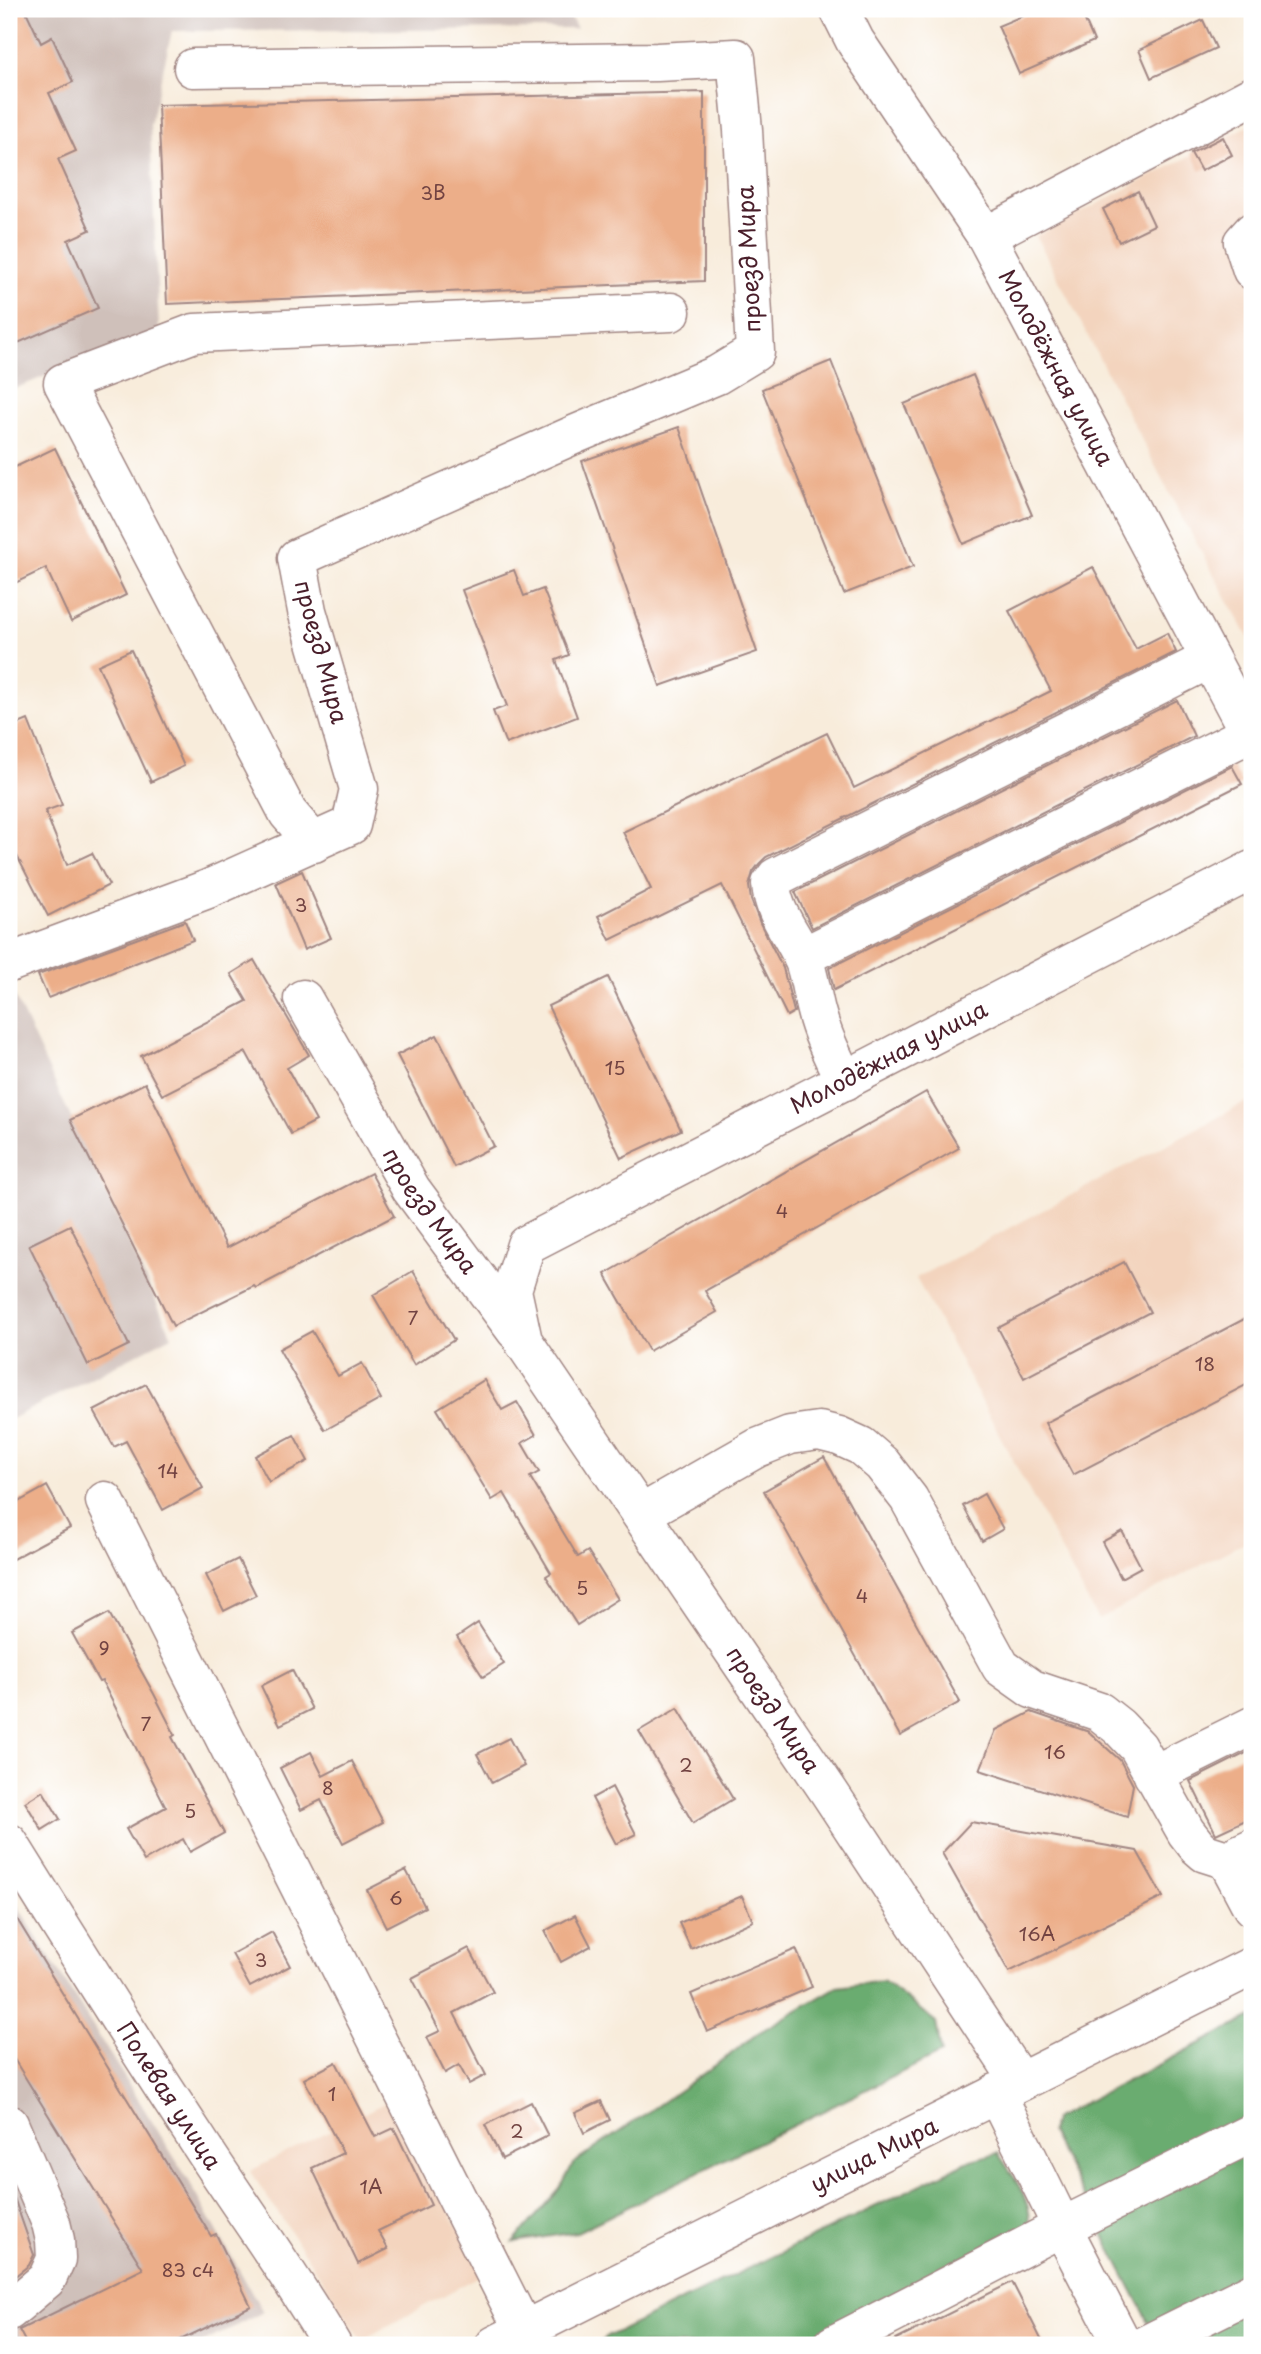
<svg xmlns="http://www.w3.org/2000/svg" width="1261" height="2354" font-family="'Playpen Sans',sans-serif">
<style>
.built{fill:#f3d4be}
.industrial{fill:#cfc0ba}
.forest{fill:#6bac70;stroke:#5a664e;stroke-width:2}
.building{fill:#ecae89}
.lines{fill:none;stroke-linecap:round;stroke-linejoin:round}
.minor-casing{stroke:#a18683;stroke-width:41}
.major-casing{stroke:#a18683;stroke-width:41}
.minor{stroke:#fff;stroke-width:38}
.major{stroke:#fff;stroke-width:38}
.labels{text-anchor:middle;stroke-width:5;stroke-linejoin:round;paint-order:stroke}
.number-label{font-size:19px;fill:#724342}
.street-label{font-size:23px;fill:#4a1f2b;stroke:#fff}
</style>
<rect width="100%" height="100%" fill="#fff"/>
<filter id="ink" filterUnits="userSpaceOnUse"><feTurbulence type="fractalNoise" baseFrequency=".0143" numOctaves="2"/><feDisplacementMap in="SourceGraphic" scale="14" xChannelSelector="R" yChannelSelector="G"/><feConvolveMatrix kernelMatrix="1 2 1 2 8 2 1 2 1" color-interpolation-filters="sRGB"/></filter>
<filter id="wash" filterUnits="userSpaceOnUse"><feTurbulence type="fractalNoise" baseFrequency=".00686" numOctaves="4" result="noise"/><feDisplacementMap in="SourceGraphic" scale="28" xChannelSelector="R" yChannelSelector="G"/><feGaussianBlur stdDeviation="1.57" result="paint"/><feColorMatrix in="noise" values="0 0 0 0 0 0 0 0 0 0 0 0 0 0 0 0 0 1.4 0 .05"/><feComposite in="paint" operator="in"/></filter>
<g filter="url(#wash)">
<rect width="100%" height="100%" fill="#f8ecdb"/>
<g class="built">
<path d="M 1252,124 L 1252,644 L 1175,504 L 1036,236 Z"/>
<path d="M 1252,1099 L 1252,1538 L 1098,1620 L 916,1278 Z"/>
<path d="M 390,2100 L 483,2274 L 362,2340 L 250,2171 Z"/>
</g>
<g class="industrial">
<path d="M 9,9 L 566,9 L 577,29 L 172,31 L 150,125 L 159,330 L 9,391 Z"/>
<path d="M 9,984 L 172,1336 L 9,1420 Z"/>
<path d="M 9,1892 L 189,2181 L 263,2312 L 198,2345 L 9,2345 Z"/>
</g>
<g class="forest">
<path d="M 883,1981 L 936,2022 L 941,2053 L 577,2232 L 513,2242 L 560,2189 L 573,2164 L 723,2060 L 758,2033 L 837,1987 Z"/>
<path d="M 1252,2017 L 1252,2345 L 1161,2345 L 1050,2132 L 1055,2118 Z"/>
<path d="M 998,2153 C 1012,2175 1030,2196 1030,2223 L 796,2345 L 597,2345 L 609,2336 L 971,2160 Z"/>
</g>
<g id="blocks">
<g class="building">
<path d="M 9,9 L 25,9 L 41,43 L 52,37 L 73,82 L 49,93 L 76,151 L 58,159 L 90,230 L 68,240 L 98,308 L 18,343 L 9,323 Z"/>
<path d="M 1039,9 L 1080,9 L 1094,41 L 1019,74 L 998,26 Z"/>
<path d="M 1203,20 L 1216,48 L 1151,78 L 1139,50 Z"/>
<path d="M 704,92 L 704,281 L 167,304 L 158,105 Z"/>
<path d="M 1223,137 L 1232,155 L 1201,171 L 1191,153 Z"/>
<path d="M 1138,191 L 1154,225 L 1119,242 L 1103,209 Z"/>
<path d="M 831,361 L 913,567 L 844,594 L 762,389 Z"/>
<path d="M 973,375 L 1032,515 L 963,544 L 904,404 Z"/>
<path d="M 679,427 L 757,652 L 660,686 L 582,461 Z"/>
<path d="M 55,448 L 126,595 L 71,622 L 46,568 L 9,586 L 9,470 Z"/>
<path d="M 1093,567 L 1136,649 L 1167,633 L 1176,652 L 766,857 L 759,864 L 753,872 L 749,886 L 751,900 L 760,923 L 783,968 L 794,1012 L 787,1016 L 722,885 L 610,940 L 598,916 L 651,889 L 623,832 L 827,733 L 854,788 L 1051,691 L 1009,611 Z"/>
<path d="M 514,570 L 524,596 L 543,589 L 569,655 L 556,660 L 577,717 L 506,744 L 493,711 L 507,706 L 462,590 Z"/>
<path d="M 131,650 L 184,766 L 151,782 L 98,665 Z"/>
<path d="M 1177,700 L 1194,736 L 812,928 L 795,892 Z"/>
<path d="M 28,720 L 62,805 L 45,811 L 67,865 L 92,853 L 109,885 L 48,916 L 15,852 L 9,855 L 9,728 Z"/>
<path d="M 1232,766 L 1242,784 L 834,990 L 829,968 Z"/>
<path d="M 302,871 L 331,938 L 304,950 L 276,883 Z"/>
<path d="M 185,921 L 193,940 L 48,998 L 38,975 Z"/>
<path d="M 254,960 L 309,1055 L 287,1068 L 316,1121 L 291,1134 L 246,1052 L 162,1095 L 141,1056 L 247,1001 L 231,974 Z"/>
<path d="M 608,977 L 681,1130 L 621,1158 L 548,1006 Z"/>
<path d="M 437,1035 L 494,1146 L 454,1167 L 397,1055 Z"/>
<path d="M 145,1083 L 227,1248 L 371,1173 L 394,1216 L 256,1288 L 254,1286 L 173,1326 L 70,1120 Z"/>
<path d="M 926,1092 L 959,1148 L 705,1291 L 717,1312 L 649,1351 L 605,1274 Z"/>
<path d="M 70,1225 L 129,1345 L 88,1365 L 29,1245 Z"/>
<path d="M 1124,1262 L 1150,1312 L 1024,1378 L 998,1328 Z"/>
<path d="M 413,1271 L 454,1340 L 414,1365 L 373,1295 Z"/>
<path d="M 1252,1315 L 1252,1382 L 1073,1475 L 1045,1423 Z"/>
<path d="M 312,1331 L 338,1376 L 362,1363 L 381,1399 L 325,1430 L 279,1349 Z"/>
<path d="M 484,1380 L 502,1410 L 517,1402 L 536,1435 L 522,1443 L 539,1472 L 530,1477 L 578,1557 L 588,1551 L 618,1599 L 577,1625 L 546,1576 L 551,1573 L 504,1493 L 492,1500 L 437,1409 Z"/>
<path d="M 146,1384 L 203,1488 L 163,1510 L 126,1441 L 114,1447 L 94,1411 Z"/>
<path d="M 294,1435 L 308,1461 L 269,1482 L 255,1456 Z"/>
<path d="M 824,1457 L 960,1702 L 900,1736 L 764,1491 Z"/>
<path d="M 47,1486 L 70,1528 L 9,1561 L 9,1507 Z"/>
<path d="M 984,1494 L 1003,1529 L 982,1541 L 963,1506 Z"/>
<path d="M 1122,1531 L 1141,1567 L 1121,1578 L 1102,1542 Z"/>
<path d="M 238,1559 L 256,1595 L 224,1611 L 206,1575 Z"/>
<path d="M 109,1613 L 154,1694 L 175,1735 L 172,1737 L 224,1833 L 190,1852 L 183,1839 L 144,1861 L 126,1829 L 166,1807 L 102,1681 L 99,1682 L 72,1633 Z"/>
<path d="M 478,1623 L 504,1664 L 483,1677 L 457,1637 Z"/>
<path d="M 292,1670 L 312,1709 L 280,1725 L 261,1686 Z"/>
<path d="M 678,1708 L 733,1799 L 693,1823 L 639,1731 Z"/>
<path d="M 1031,1712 L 1089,1732 L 1120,1760 L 1133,1785 L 1127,1817 L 980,1770 L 996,1730 Z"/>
<path d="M 509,1738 L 524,1766 L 492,1783 L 477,1754 Z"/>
<path d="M 1252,1750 L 1252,1817 L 1216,1834 L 1190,1781 Z"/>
<path d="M 311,1752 L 323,1776 L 352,1761 L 383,1822 L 343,1843 L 321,1800 L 301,1810 L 280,1768 Z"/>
<path d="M 612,1787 L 636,1834 L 616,1844 L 592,1798 Z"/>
<path d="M 43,1791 L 60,1819 L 42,1830 L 25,1802 Z"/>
<path d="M 971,1822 L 1137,1851 L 1163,1897 L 1009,1972 L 942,1853 Z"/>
<path d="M 406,1870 L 425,1907 L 386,1927 L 367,1890 Z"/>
<path d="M 742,1896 L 753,1921 L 691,1949 L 679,1923 Z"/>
<path d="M 9,1906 L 211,2236 L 216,2234 L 251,2306 L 170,2345 L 27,2345 L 19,2330 L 143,2269 L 9,2051 Z"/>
<path d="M 575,1915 L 591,1946 L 561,1962 L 545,1931 Z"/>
<path d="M 272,1932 L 290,1966 L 250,1987 L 232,1954 Z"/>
<path d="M 469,1948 L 493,1992 L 454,2013 L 486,2075 L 469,2084 L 459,2065 L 445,2073 L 427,2037 L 440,2031 L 412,1978 Z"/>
<path d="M 796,1949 L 812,1987 L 707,2032 L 691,1994 Z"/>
<path d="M 336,2062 L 375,2137 L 394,2128 L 431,2205 L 378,2231 L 388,2249 L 358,2264 L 312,2168 L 343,2153 L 304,2079 Z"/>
<path d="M 601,2101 L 610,2120 L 584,2133 L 575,2113 Z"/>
<path d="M 531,2102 L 548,2136 L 502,2159 L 485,2125 Z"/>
<path d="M 11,2189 L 34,2255 L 29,2265 L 9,2281 L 9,2190 Z"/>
<path d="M 1012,2282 L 1044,2345 L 886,2345 Z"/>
</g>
</g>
</g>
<g filter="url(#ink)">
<use href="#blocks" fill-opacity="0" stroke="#a18683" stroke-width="2"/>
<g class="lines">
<defs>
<g id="minor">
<path id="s1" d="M 839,9 L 855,41 L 986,236 L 1252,738"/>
<path d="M 1252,232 L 1243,242 L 1252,270"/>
<path d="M 986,236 L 1252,96"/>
<path d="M 314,843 L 288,813 L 63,383 L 194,333 L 671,312"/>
<path d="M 802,957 L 1250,733"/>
<path d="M 9,963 L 208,889 L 351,825 L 359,789 L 307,611 L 297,558 L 576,434 L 717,375 L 755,352 L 743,130 L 736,58 L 657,62 L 193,68"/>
<path id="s2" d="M 303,999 L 411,1189 L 516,1331"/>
<path d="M 845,1081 C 833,1058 822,1035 816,1011 C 811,992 810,977 803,958 C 792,933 773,913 771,884 L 776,877 L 1210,659"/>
<path d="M 105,1501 L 524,2331"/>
<path d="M 641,1514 L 757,1448 L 790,1435 L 819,1431 L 839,1436 L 861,1446 L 882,1464 L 909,1499 L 1001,1667 L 1032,1689 L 1100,1712 L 1119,1727 L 1138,1747 L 1186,1832 L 1197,1846 L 1205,1853 L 1227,1860 L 1252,1848"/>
<path d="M 1153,1775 L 1252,1726"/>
<path d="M 1227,1860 L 1252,1907"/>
<path id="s3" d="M 1020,2082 L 829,1792 L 523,1341 L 512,1290 L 526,1245 L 1252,870"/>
<path d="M 9,2124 L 51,2223 L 55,2240 L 56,2259 L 47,2279 L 9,2311"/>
<path d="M 833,2345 L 1062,2227 L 996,2093"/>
<path d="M 1123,2345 L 1062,2227 L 1252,2133"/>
<path d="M 1145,2345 L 1252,2292"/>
</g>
<g id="major">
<path id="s4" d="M 9,1843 C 70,1941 131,2039 195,2136 C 240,2206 290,2273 332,2345"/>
<path id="s5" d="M 495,2345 L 1252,1966"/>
</g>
</defs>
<use href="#minor" class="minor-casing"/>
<use href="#major" class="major-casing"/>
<use href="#minor" class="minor"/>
<use href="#major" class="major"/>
</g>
</g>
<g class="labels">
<g class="number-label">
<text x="433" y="200">3В</text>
<text x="301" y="912">3</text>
<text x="615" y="1075">15</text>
<text x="782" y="1218">4</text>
<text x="413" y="1325">7</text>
<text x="1205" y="1371">18</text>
<text x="168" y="1478">14</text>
<text x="582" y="1595">5</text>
<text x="862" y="1603">4</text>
<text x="104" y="1655">9</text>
<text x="146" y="1731">7</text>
<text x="1055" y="1759">16</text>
<text x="686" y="1772">2</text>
<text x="328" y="1795">8</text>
<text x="190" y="1818">5</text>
<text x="396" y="1905">6</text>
<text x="1037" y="1941">16А</text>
<text x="261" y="1967">3</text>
<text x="332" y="2101">1</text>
<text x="517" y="2138">2</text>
<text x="371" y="2194">1А</text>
<text x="188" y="2277">83 с4</text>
</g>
<g class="street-label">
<text transform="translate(749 259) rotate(-93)" y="8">проезд Мира</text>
<text dy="8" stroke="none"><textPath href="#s1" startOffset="420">Молодёжная улица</textPath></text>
<text transform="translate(321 652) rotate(75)" y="8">проезд Мира</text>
<text dy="8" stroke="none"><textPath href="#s3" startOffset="1400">Молодёжная улица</textPath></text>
<text dy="8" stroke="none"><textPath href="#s2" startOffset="247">проезд Мира</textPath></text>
<text transform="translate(773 1710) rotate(56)" y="8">проезд Мира</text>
<text dy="8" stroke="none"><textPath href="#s4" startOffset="299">Полевая улица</textPath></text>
<text dy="8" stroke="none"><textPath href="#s5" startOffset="424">улица Мира</textPath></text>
</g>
</g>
<rect width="1261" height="2354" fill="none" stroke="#fff" stroke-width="35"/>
</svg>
